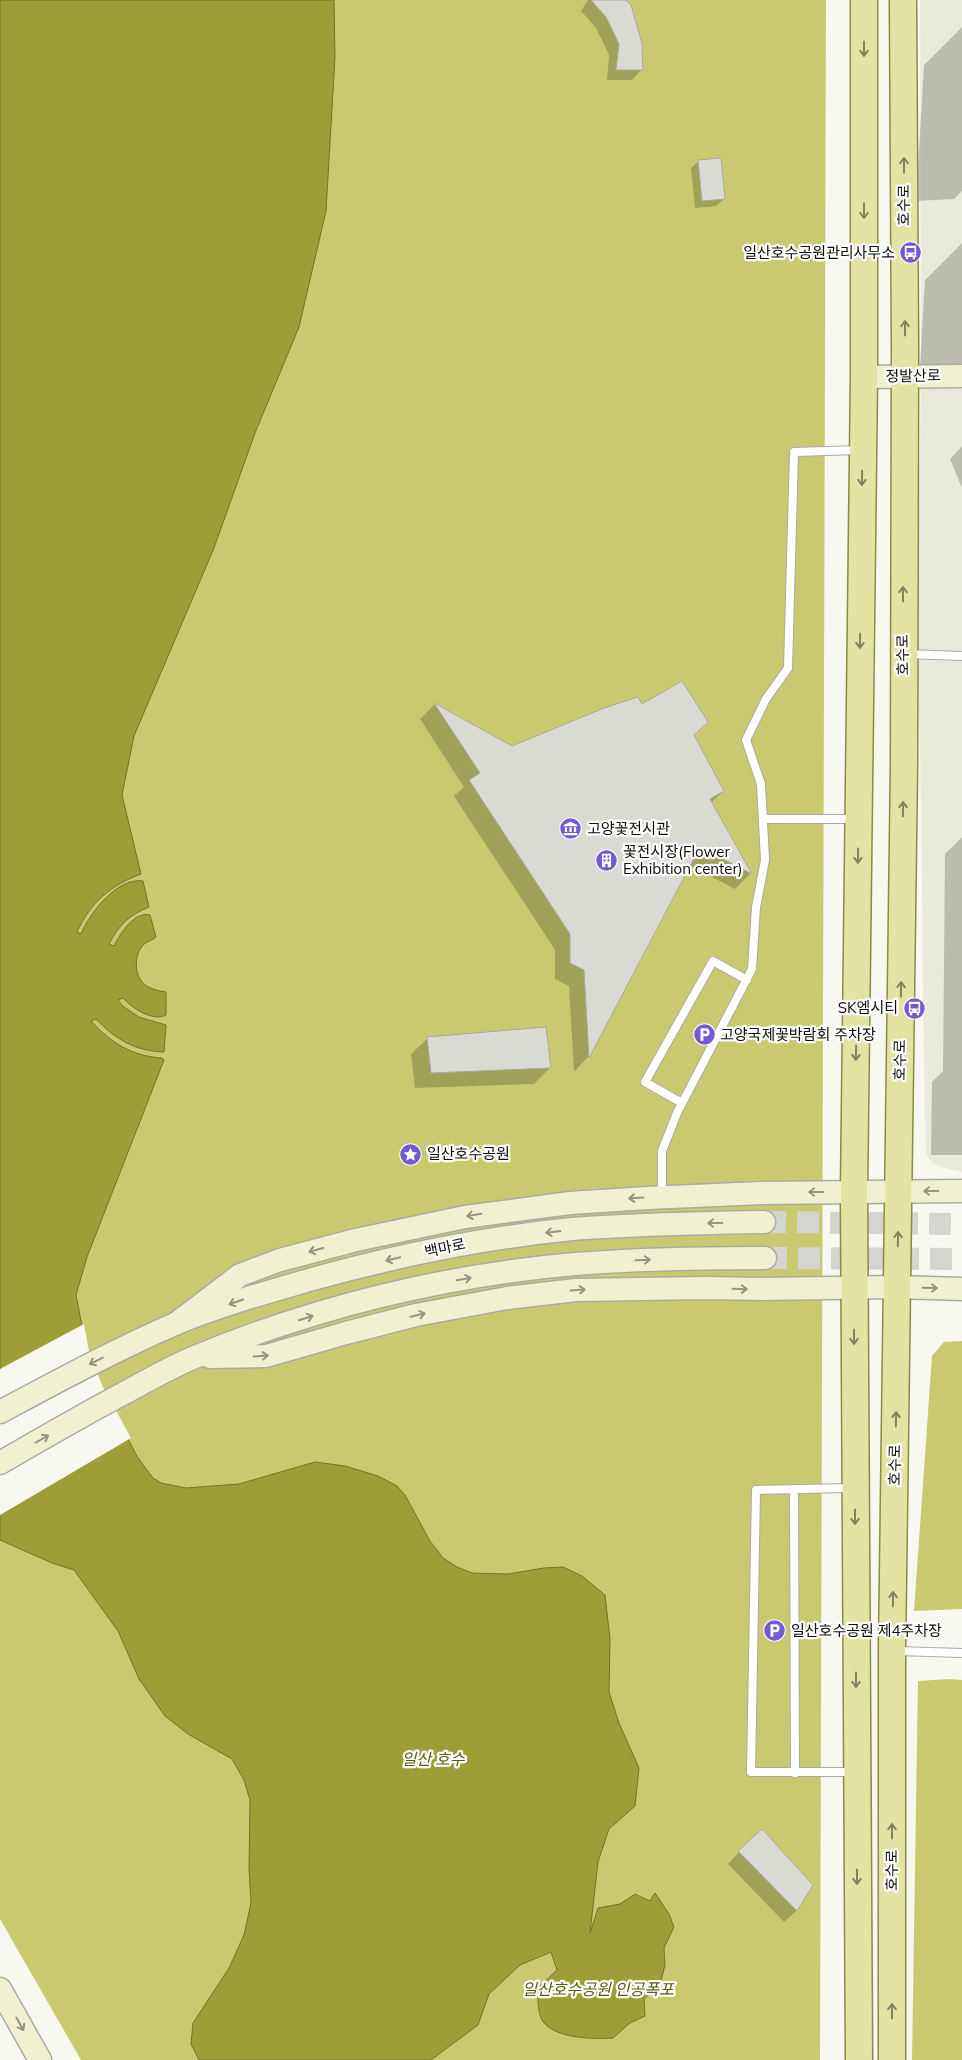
<svg xmlns="http://www.w3.org/2000/svg" width="962" height="2060" font-family="Mulish,'Noto Sans KR',sans-serif">
<style>
.built{fill:#eaeadc}
.green{fill:#c9ca6f}
.water{fill:#9e9e38;stroke:#72722a}
.pier{fill:#f7f8f0}
.shadow{fill:#0003}
.building{fill:#d9dad2;stroke:#a9a9a2}
.lines{fill:none;stroke-linecap:round;stroke-linejoin:round}
.secondary-tunnel{stroke:#d4d5ce;stroke-width:22;stroke-dasharray:22 11;stroke-linecap:butt}
.lane-casing{stroke:#aaaba4;stroke-width:10}
.secondary-casing{stroke:#aaaba4;stroke-width:25}
.primary-casing{stroke:#8b8b46;stroke-width:29}
.lane{stroke:#fff;stroke-width:8}
.secondary{stroke:#f1f1d1;stroke-width:22}
.primary{stroke:#e3e3a3;stroke-width:26}
.oneway{stroke:#82825e}
.oneway2{stroke:#959581}
.labels{text-anchor:middle;stroke-width:4.5;stroke-linejoin:round;paint-order:stroke}
.street-label{font-size:15px;fill:#0c0c0a;stroke:#fff}
.poi-label{font-size:15px;fill:#0c0c0a;stroke:#fff;text-anchor:start}
.water-label{font-size:16px;font-style:italic;fill:#5b5b0f;stroke:#fff}
</style>
<rect width="100%" height="100%" fill="#f7f8f0"/>
<path class="built" d="M 920,0 L 962,0 L 962,1172 L 941,1167 L 933,1163 L 927,1156 L 925,1141 L 920,734 L 917,654 L 921,376 Z"/>
<g class="green">
<path d="M 0,0 L 826,0 L 820,2060 L 81,2060 L 0,1919 Z"/>
<path d="M 962,1341 L 962,1609 L 914,1611 L 932,1356 L 944,1342 Z"/>
<path d="M 949,1679 L 962,1680 L 962,2060 L 912,2060 L 918,1681 Z"/>
</g>
<path class="water" d="M 0,0 L 334,0 L 335,57 L 326,211 L 299,327 L 255,433 L 214,548 L 134,736 L 122,795 L 141,874 C 111,885 90,903 77,932 L 81,934 C 90,913 117,877 143,881 L 149,907 C 129,915 119,925 109,944 L 114,946 C 120,934 134,911 150,915 L 156,937 C 153,940 147,941 143,945 C 134,955 134,975 144,984 C 150,989 159,991 166,992 L 166,1015 C 153,1022 132,1008 123,998 L 118,1000 L 124,1007 L 139,1017 L 166,1025 L 164,1052 C 135,1051 115,1039 96,1019 L 91,1021 C 111,1043 132,1056 162,1058 L 164,1060 L 87,1257 L 76,1295 L 87,1351 L 100,1386 L 138,1458 L 153,1478 L 161,1483 L 186,1488 L 239,1484 L 315,1462 L 345,1466 L 378,1476 L 397,1486 L 405,1495 L 430,1541 L 443,1558 L 457,1567 L 472,1573 L 508,1574 L 544,1568 L 563,1567 L 582,1576 L 605,1595 L 610,1639 L 609,1692 L 619,1723 L 639,1768 L 635,1806 L 609,1829 L 598,1862 L 590,1933 L 598,1908 L 620,1904 L 635,1894 L 650,1901 L 655,1893 L 669,1914 L 674,1927 L 664,1948 L 665,1965 L 660,1985 L 644,1999 L 645,2016 L 630,2023 L 613,2038 C 594,2039 558,2039 544,2023 C 537,2014 538,1999 538,1988 L 557,1970 L 551,1952 L 520,1965 L 489,1994 L 478,2025 L 431,2060 L 199,2060 L 191,2044 L 193,2023 L 229,1968 L 244,1935 L 251,1903 L 249,1869 L 250,1800 L 244,1780 L 232,1759 L 188,1734 L 165,1716 L 139,1679 L 118,1631 L 74,1570 L 52,1563 L 0,1540 Z"/>
<path class="pier" d="M 84,1324 L 89,1351 L 102,1385 L 131,1438 L 0,1515 L 0,1369 Z"/>
<g class="shadow">
<path d="M 588,0 L 624,0 L 642,69 L 632,80 L 607,80 L 609,55 L 596,28 L 581,11 Z"/>
<path d="M 962,27 L 962,191 L 954,199 L 916,201 L 924,65 Z"/>
<path d="M 699,161 L 724,199 L 716,206 L 695,208 L 691,168 Z"/>
<path d="M 962,243 L 962,387 L 925,387 L 919,382 L 925,280 Z"/>
<path d="M 962,446 L 962,488 L 950,459 Z"/>
<path d="M 435,704 L 512,748 L 642,705 L 693,736 L 723,791 L 711,803 L 750,874 L 735,889 L 689,865 L 588,1057 L 574,1072 L 569,986 L 555,979 L 555,950 L 454,796 L 464,787 L 420,719 Z"/>
<path d="M 962,837 L 962,1155 L 931,1155 L 932,1082 L 943,1071 L 945,854 Z"/>
<path d="M 545,1028 L 550,1068 L 534,1084 L 415,1088 L 411,1054 L 427,1039 Z"/>
<path d="M 739,1852 L 812,1885 L 796,1911 L 784,1922 L 728,1864 Z"/>
</g>
<g class="building">
<path d="M 591,0 L 626,0 L 631,5 L 642,44 L 643,70 L 616,70 L 619,44 L 606,17 Z"/>
<path d="M 721,158 L 725,199 L 702,201 L 698,160 Z"/>
<path d="M 682,681 L 708,722 L 694,735 L 724,791 L 710,799 L 752,874 L 700,847 L 589,1058 L 584,970 L 570,963 L 570,934 L 469,780 L 480,773 L 434,703 L 512,746 L 604,708 L 638,697 L 642,704 Z"/>
<path d="M 546,1027 L 551,1068 L 431,1073 L 427,1037 Z"/>
<path d="M 762,1829 L 813,1885 L 797,1911 L 738,1851 Z"/>
</g>
<g class="lines">
<g class="secondary-tunnel">
<path d="M 764,1222 L 962,1224"/>
<path d="M 765,1258 L 962,1259"/>
</g>
<defs>
<g id="lane">
<path d="M 907,654 L 962,656"/>
<path d="M 764,819 L 854,819"/>
<path d="M 682,1103 L 645,1082 L 713,961 L 747,980"/>
<path d="M 662,1194 L 662,1151 L 677,1113 L 752,969 L 756,907 L 765,860 L 761,784 L 746,740 L 766,699 L 788,668 L 794,452 L 858,450"/>
<path d="M 851,1488 L 756,1490 L 751,1772 L 852,1772"/>
<path d="M 794,1490 L 795,1773"/>
<path d="M 897,1651 L 962,1653"/>
</g>
<g id="secondary">
<path d="M 864,377 L 962,376"/>
<path d="M 177,1323 L 240,1275 L 280,1260 L 356,1240 L 465,1217 L 570,1203 L 647,1198 L 762,1193 L 962,1191"/>
<path d="M 210,1357 L 266,1356 L 346,1333 L 416,1315 L 507,1298 L 576,1290 L 705,1288 L 762,1289 L 897,1287 L 962,1289"/>
<path d="M 0,1412 C 58,1381 115,1350 175,1324 C 218,1306 264,1293 309,1280 C 395,1256 483,1238 572,1229 C 635,1224 699,1223 764,1222"/>
<path d="M 0,1463 C 43,1438 86,1413 130,1390 C 152,1378 173,1366 195,1357 C 315,1307 446,1275 575,1264 C 638,1259 701,1258 765,1258"/>
<path d="M 0,1989 L 40,2060"/>
</g>
<g id="primary">
<path d="M 859,2060 L 854,1192 L 864,377 L 864,0"/>
<path d="M 892,2060 L 892,1650 L 904,767 L 905,348 L 903,0"/>
</g>
</defs>
<use href="#lane" class="lane-casing"/>
<use href="#secondary" class="secondary-casing"/>
<use href="#primary" class="primary-casing"/>
<use href="#lane" class="lane"/>
<use href="#secondary" class="secondary"/>
<use href="#primary" class="primary"/>
</g>
<defs><path id="oneway-shaft" d="M-6 0H5M1.5-3L5.5 0L1.5 3" fill="none" stroke-width="1.6" stroke-linecap="round" stroke-linejoin="round" transform="scale(1.25)"/></defs>
<g class="oneway">
<use href="#oneway-shaft" transform="translate(864 49) rotate(90)"/>
<use href="#oneway-shaft" transform="translate(904 165) rotate(-90)"/>
<use href="#oneway-shaft" transform="translate(864 211) rotate(90)"/>
<use href="#oneway-shaft" transform="translate(905 328) rotate(-90)"/>
<use href="#oneway-shaft" transform="translate(862 478) rotate(91)"/>
<use href="#oneway-shaft" transform="translate(903 594) rotate(-90)"/>
<use href="#oneway-shaft" transform="translate(860 641) rotate(91)"/>
<use href="#oneway-shaft" transform="translate(903 809) rotate(-89)"/>
<use href="#oneway-shaft" transform="translate(858 856) rotate(91)"/>
<use href="#oneway-shaft" transform="translate(901 989) rotate(-89)"/>
<use href="#oneway-shaft" transform="translate(856 1053) rotate(91)"/>
<use href="#oneway-shaft" transform="translate(898 1239) rotate(-89)"/>
<use href="#oneway-shaft" transform="translate(854 1337) rotate(90)"/>
<use href="#oneway-shaft" transform="translate(896 1419) rotate(-89)"/>
<use href="#oneway-shaft" transform="translate(855 1517) rotate(90)"/>
<use href="#oneway-shaft" transform="translate(893 1599) rotate(-89)"/>
<use href="#oneway-shaft" transform="translate(856 1680) rotate(90)"/>
<use href="#oneway-shaft" transform="translate(892 1831) rotate(-90)"/>
<use href="#oneway-shaft" transform="translate(857 1877) rotate(90)"/>
<use href="#oneway-shaft" transform="translate(892 2011) rotate(-90)"/>
</g>
<g class="oneway2">
<use href="#oneway-shaft" transform="translate(931 1191) rotate(-180)"/>
<use href="#oneway-shaft" transform="translate(816 1192) rotate(180)"/>
<use href="#oneway-shaft" transform="translate(636 1198) rotate(177)"/>
<use href="#oneway-shaft" transform="translate(474 1215) rotate(171)"/>
<use href="#oneway-shaft" transform="translate(715 1223) rotate(180)"/>
<use href="#oneway-shaft" transform="translate(553 1232) rotate(173)"/>
<use href="#oneway-shaft" transform="translate(316 1250) rotate(165)"/>
<use href="#oneway-shaft" transform="translate(393 1259) rotate(167)"/>
<use href="#oneway-shaft" transform="translate(643 1260) rotate(-2)"/>
<use href="#oneway-shaft" transform="translate(464 1279) rotate(-10)"/>
<use href="#oneway-shaft" transform="translate(930 1288) rotate(1)"/>
<use href="#oneway-shaft" transform="translate(740 1289) rotate(2)"/>
<use href="#oneway-shaft" transform="translate(578 1290) rotate(-4)"/>
<use href="#oneway-shaft" transform="translate(236 1302) rotate(161)"/>
<use href="#oneway-shaft" transform="translate(418 1315) rotate(-13)"/>
<use href="#oneway-shaft" transform="translate(306 1318) rotate(-17)"/>
<use href="#oneway-shaft" transform="translate(261 1356) rotate(-4)"/>
<use href="#oneway-shaft" transform="translate(96 1361) rotate(153)"/>
<use href="#oneway-shaft" transform="translate(42 1439) rotate(-30)"/>
<use href="#oneway-shaft" transform="translate(20 2024) rotate(61)"/>
</g>
<defs>
<symbol id="bus-disc" viewBox="-11 -11 22 22"><circle r="9.5" fill="#7359d3" stroke="#fff"/><path d="M-5-6H5V4H4V6H2V4H-2V6H-4V4H-5ZM-3.5-4V0h7V-4ZM-3.5 1.2v1.5H-2V1.2ZM2 1.2v1.5H3.5V1.2Z" fill="#fff"/></symbol>
<symbol id="museum-disc" viewBox="-11 -11 22 22"><circle r="9.5" fill="#7359d3" stroke="#fff"/><path d="M0-6L6-3V-2H-6V-3ZM-5-1h2V3h-2ZM-1-1h2V3h-2ZM3-1h2V3H3ZM-6 4H6V6H-6Z" fill="#fff"/></symbol>
<symbol id="building-disc" viewBox="-11 -11 22 22"><circle r="9.5" fill="#7359d3" stroke="#fff"/><path d="M-4-6H4V6H1V3H-1V6H-4ZM-2.5-4.3h1.7v1.8h-1.7ZM.8-4.3h1.7v1.8H.8ZM-2.5-1h1.7V.8h-1.7ZM.8-1h1.7V.8H.8Z" fill="#fff"/></symbol>
<symbol id="parking-disc" viewBox="-11 -11 22 22"><circle r="9.5" fill="#7359d3" stroke="#fff"/><path d="M-3.5-5.5H1a3.5 3.5 0 0 1 0 7H-1V5.5H-3.5ZM-1-3.4V-.6H.8a1.4 1.4 0 0 0 0-2.8Z" fill="#fff"/></symbol>
<symbol id="sight-disc" viewBox="-11 -11 22 22"><circle r="9.5" fill="#7359d3" stroke="#fff"/><path d="M0-6L1.8-2.2L6-1.7L2.9 1.2L3.7 5.4L0 3.3L-3.7 5.4L-2.9 1.2L-6-1.7L-1.8-2.2Z" fill="#fff"/></symbol>
</defs>
<g fill-rule="evenodd">
<use href="#bus-disc" x="898" y="240" width="25" height="25"/>
<use href="#museum-disc" x="558" y="816" width="25" height="25"/>
<use href="#building-disc" x="594" y="848" width="25" height="25"/>
<use href="#bus-disc" x="902" y="996" width="25" height="25"/>
<use href="#parking-disc" x="692" y="1022" width="25" height="25"/>
<use href="#sight-disc" x="398" y="1142" width="25" height="25"/>
<use href="#parking-disc" x="762" y="1618" width="25" height="25"/>
</g>
<g class="labels">
<g class="street-label">
<text transform="translate(904 205) rotate(-90)" y="5">호수로</text>
<text transform="translate(913 376) rotate(-1)" y="5">정발산로</text>
<text transform="translate(903 655) rotate(-91)" y="5">호수로</text>
<text transform="translate(900 1060) rotate(-89)" y="5">호수로</text>
<text transform="translate(445 1248) rotate(-12)" y="5">백마로</text>
<text transform="translate(895 1465) rotate(-89)" y="5">호수로</text>
<text transform="translate(892 1870) rotate(-90)" y="5">호수로</text>
</g>
<g class="poi-label">
<text x="895" y="258" text-anchor="end">일산호수공원관리사무소</text>
<text x="587" y="834">고양꽃전시관</text>
<text x="623" y="857">꽃전시장(Flower<tspan x="623" dy="17">Exhibition center)</tspan></text>
<text x="898" y="1013" text-anchor="end">SK엠시티</text>
<text x="720" y="1040">고양국제꽃박람회 주차장</text>
<text x="427" y="1159">일산호수공원</text>
<text x="791" y="1636">일산호수공원 제4주차장</text>
</g>
<g class="water-label">
<text x="433" y="1765">일산 호수</text>
<text x="598" y="1995">일산호수공원 인공폭포</text>
</g>
</g>
</svg>
